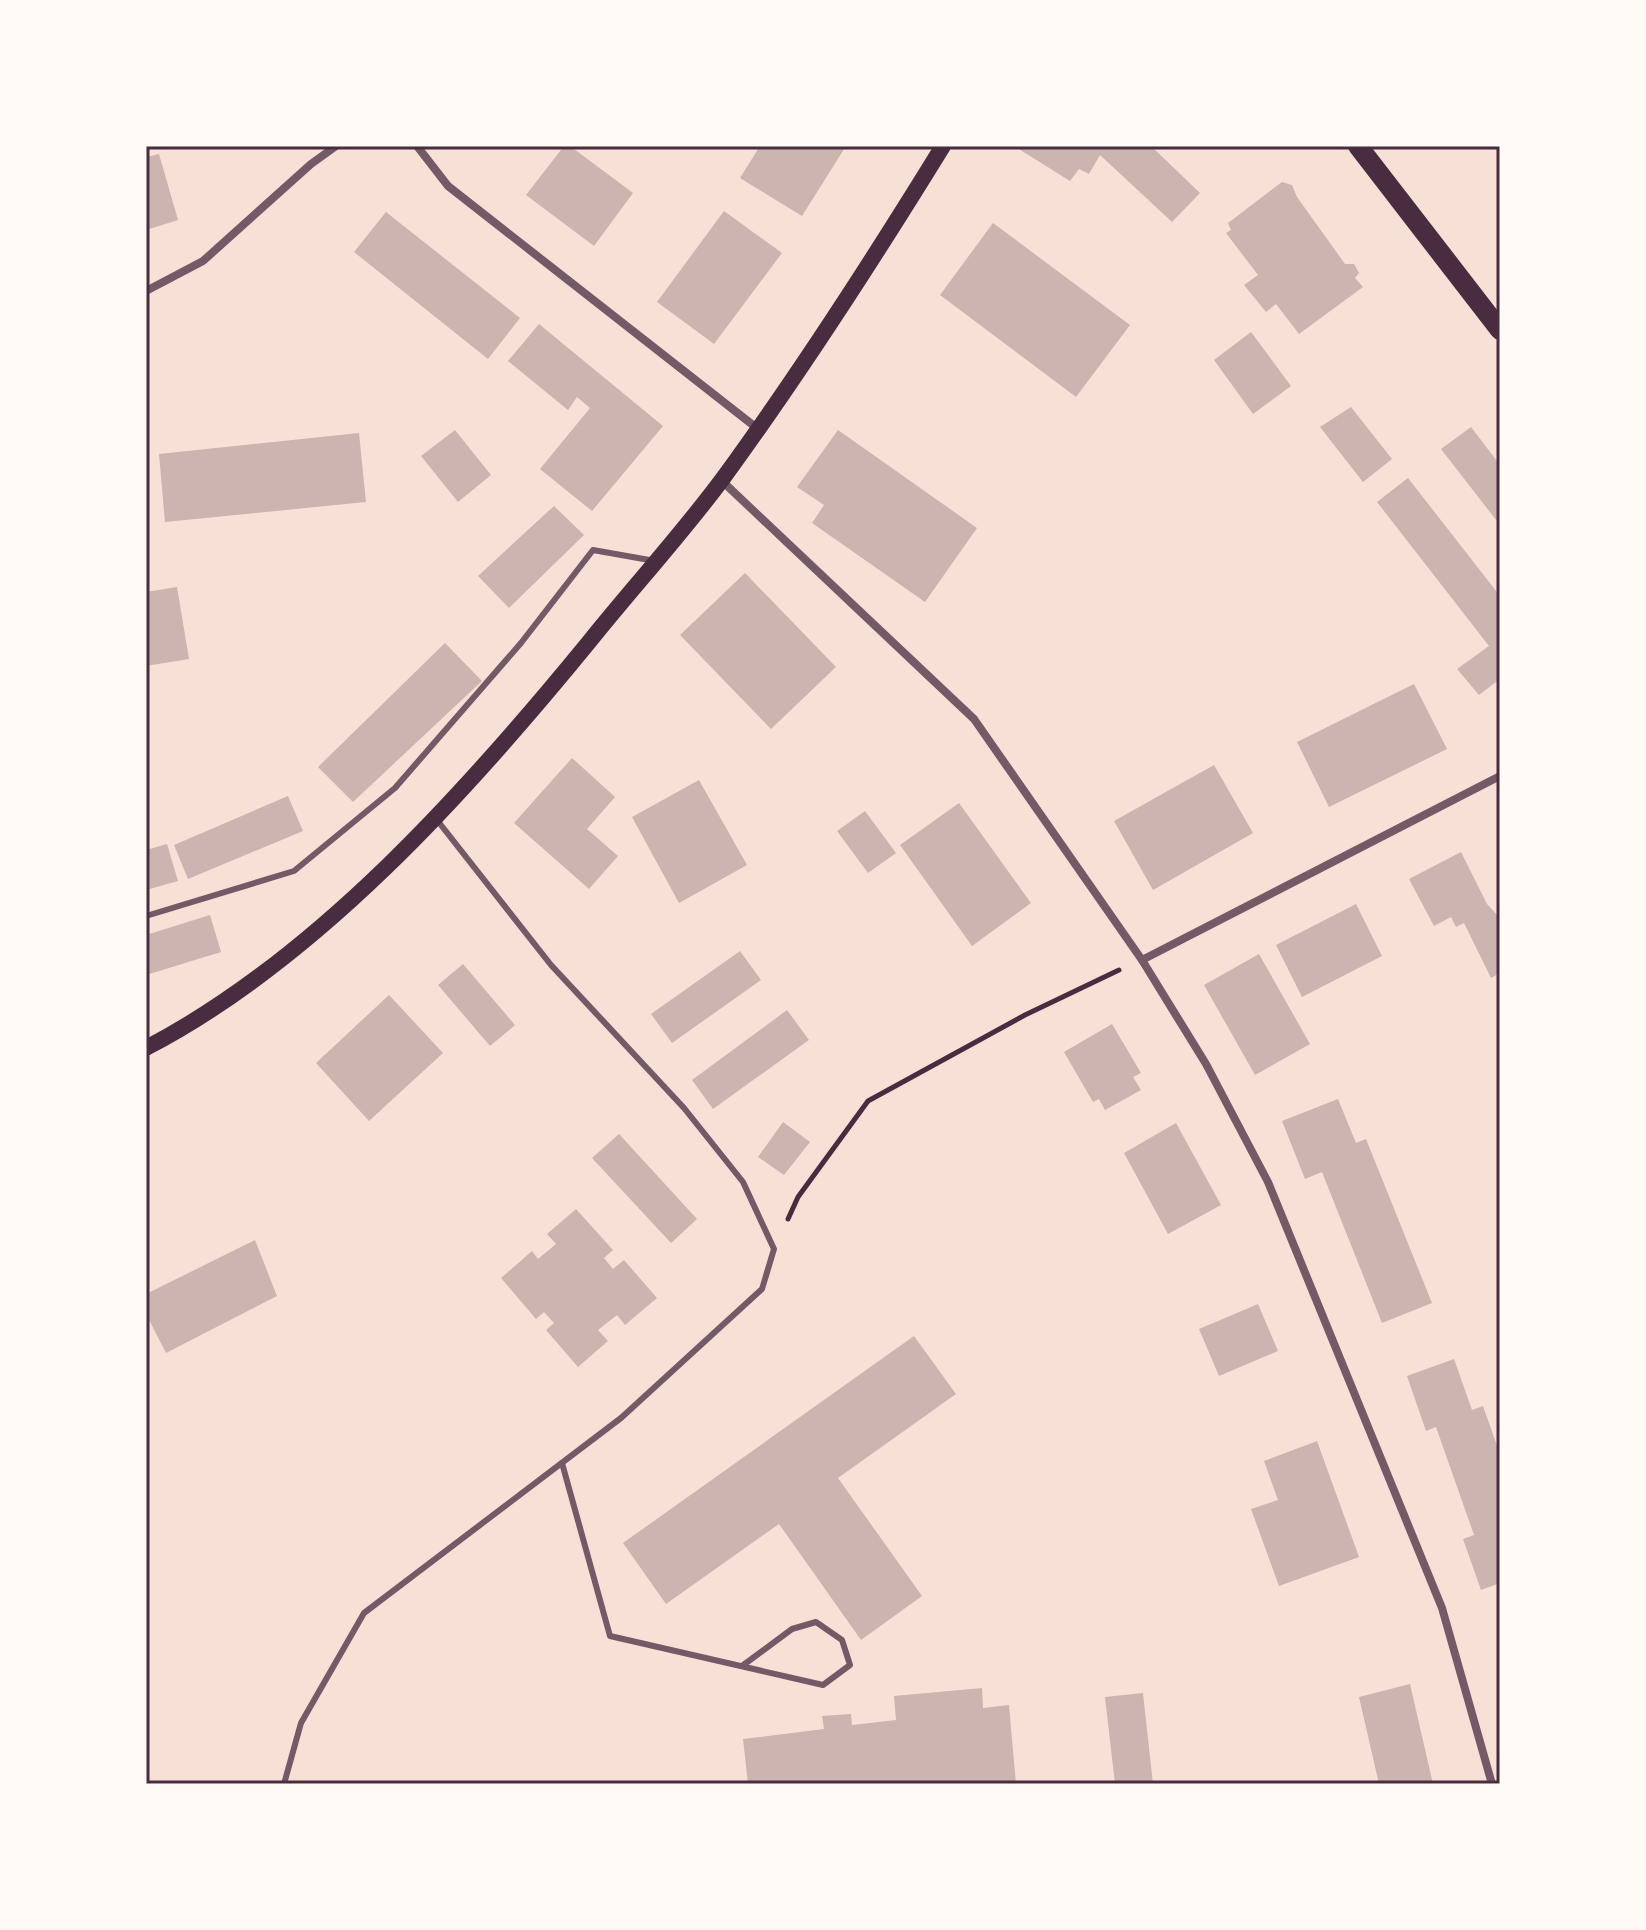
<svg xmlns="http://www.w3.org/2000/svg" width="1646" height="1930" font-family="'Fira Sans',sans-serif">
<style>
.building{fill:#ccb4b1}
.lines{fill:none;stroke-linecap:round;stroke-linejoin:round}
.path{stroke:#4a2c40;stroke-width:5}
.service{stroke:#755966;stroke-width:6}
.minor{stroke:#755966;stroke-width:8}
.secondary{stroke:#4a2c40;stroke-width:16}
.primary{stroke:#4a2c40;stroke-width:20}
.neatline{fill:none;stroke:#4a2c40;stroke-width:3}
</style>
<rect width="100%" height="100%" fill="#f7e1d7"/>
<g class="building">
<path d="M 564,146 L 570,146 L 633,193 L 594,246 L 526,195 Z"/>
<path d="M 760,146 L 846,146 L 802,216 L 740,178 Z"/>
<path d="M 1014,146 L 1151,146 L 1200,193 L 1172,222 L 1100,155 L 1089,174 L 1079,169 L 1070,181 Z"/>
<path d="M 159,154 L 178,220 L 146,230 L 146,157 Z"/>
<path d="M 1282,182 L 1292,185 L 1297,197 L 1345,264 L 1354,264 L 1359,273 L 1355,278 L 1363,287 L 1299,334 L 1276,304 L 1266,312 L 1244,285 L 1258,275 L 1226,233 L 1231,230 L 1228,223 Z"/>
<path d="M 724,211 L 782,253 L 714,344 L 657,302 Z"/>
<path d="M 386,212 L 520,318 L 488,359 L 354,252 Z"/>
<path d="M 993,223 L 1130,325 L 1076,397 L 940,295 Z"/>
<path d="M 539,324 L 663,426 L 592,511 L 540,469 L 590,408 L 577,397 L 568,410 L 508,361 Z"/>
<path d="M 1251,332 L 1291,386 L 1253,414 L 1214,360 Z"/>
<path d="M 1351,407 L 1392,459 L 1363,482 L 1320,427 Z"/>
<path d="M 1471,427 L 1500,465 L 1500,525 L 1441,449 Z"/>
<path d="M 455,430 L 491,475 L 458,502 L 421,456 Z"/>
<path d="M 838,430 L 977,528 L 925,602 L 812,523 L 824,505 L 797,487 Z"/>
<path d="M 359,433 L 366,502 L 165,522 L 159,454 Z"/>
<path d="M 1408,478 L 1500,596 L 1500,679 L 1479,695 L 1457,669 L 1489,646 L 1377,502 Z"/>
<path d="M 554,506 L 584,535 L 509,608 L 478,576 Z"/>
<path d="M 745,573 L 836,667 L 771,729 L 680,635 Z"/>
<path d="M 177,587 L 189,659 L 146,666 L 146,592 Z"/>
<path d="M 445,643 L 482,681 L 353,802 L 318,767 Z"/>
<path d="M 1414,684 L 1447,749 L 1329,807 L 1297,742 Z"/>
<path d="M 572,758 L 615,797 L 587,829 L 618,856 L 589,889 L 514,823 Z"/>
<path d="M 1214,765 L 1253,833 L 1153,890 L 1114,821 Z"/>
<path d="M 699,780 L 747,865 L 679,903 L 632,817 Z"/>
<path d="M 288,796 L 303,831 L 188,879 L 174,845 Z"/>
<path d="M 959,803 L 1031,903 L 972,946 L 900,845 Z"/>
<path d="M 865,811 L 896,853 L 868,873 L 837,831 Z"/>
<path d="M 167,844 L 178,881 L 146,890 L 146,850 Z"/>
<path d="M 1461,852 L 1487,904 L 1500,918 L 1500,973 L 1491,978 L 1464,923 L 1456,927 L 1451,917 L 1434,926 L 1409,879 Z"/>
<path d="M 1356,904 L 1382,956 L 1302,997 L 1276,945 Z"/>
<path d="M 210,915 L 221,952 L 146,975 L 146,935 Z"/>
<path d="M 740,951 L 761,980 L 672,1043 L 651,1014 Z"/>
<path d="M 1259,954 L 1310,1044 L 1255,1075 L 1204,985 Z"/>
<path d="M 463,964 L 515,1025 L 490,1046 L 438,985 Z"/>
<path d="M 389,995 L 443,1053 L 369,1121 L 316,1063 Z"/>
<path d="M 787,1010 L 809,1040 L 713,1109 L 692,1080 Z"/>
<path d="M 1112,1024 L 1141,1073 L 1133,1077 L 1141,1090 L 1105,1110 L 1099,1099 L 1093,1102 L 1064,1052 Z"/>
<path d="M 1338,1099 L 1356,1143 L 1366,1139 L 1432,1303 L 1382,1323 L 1322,1172 L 1305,1179 L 1282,1121 Z"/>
<path d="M 783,1122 L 810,1142 L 784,1175 L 758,1157 Z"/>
<path d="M 1176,1123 L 1221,1205 L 1168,1234 L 1124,1153 Z"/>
<path d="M 619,1134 L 697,1219 L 671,1243 L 592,1158 Z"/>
<path d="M 576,1209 L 613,1250 L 604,1258 L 613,1269 L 624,1260 L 657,1298 L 625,1325 L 617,1315 L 598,1330 L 608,1341 L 578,1367 L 546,1330 L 554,1323 L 544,1312 L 536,1319 L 501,1278 L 532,1251 L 538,1259 L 556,1244 L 547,1234 Z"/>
<path d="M 255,1240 L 277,1296 L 166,1353 L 146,1314 L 146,1294 Z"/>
<path d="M 1258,1304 L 1278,1351 L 1219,1376 L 1199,1329 Z"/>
<path d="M 914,1336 L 956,1394 L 838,1478 L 922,1596 L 861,1640 L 779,1524 L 666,1604 L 623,1543 Z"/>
<path d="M 1454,1359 L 1472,1410 L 1483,1406 L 1500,1454 L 1500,1583 L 1481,1590 L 1463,1539 L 1474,1535 L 1436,1427 L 1426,1431 L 1407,1376 Z"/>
<path d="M 1317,1441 L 1359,1557 L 1279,1586 L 1251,1509 L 1278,1500 L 1264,1461 Z"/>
<path d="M 1410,1684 L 1433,1784 L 1379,1784 L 1359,1697 Z"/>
<path d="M 982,1688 L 983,1708 L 1009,1705 L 1016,1784 L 748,1784 L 743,1739 L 824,1729 L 822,1716 L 851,1714 L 852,1725 L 896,1720 L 894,1696 Z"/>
<path d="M 1143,1693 L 1153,1784 L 1115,1784 L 1105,1697 Z"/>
</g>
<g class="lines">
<path class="path" d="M 788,1219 L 798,1197 L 868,1101 L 1025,1015 L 1119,970"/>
<g class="service">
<path d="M 146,916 L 294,871 L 395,788 L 521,643 L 593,550 L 655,561"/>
<path d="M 562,1463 L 610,1636 L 823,1685 L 850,1665 L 842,1640 L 816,1622 L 792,1629 L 742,1666"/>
<path d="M 284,1784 L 301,1723 L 364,1613 L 621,1418 L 762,1289 L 774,1249 L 743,1182 L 684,1108 L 551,965 L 437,820"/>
</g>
<g class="minor">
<path d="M 417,146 L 448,186 L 758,429"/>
<path d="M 146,291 L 203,261 L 311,164 L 336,146"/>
<path d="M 722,481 L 974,719 L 1142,960 L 1206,1064 L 1268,1182 L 1442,1608 L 1492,1784"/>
<path d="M 1142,960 L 1500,776"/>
</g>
<path class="secondary" d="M 146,1048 C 317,959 468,790 589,642 C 633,587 682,534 724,477 C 802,370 874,258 943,146"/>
<path class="primary" d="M 1358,146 L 1500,330"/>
</g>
<rect width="1646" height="1930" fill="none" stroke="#fffaf5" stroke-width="296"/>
<rect x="148" y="148" width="1350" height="1634" class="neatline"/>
</svg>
